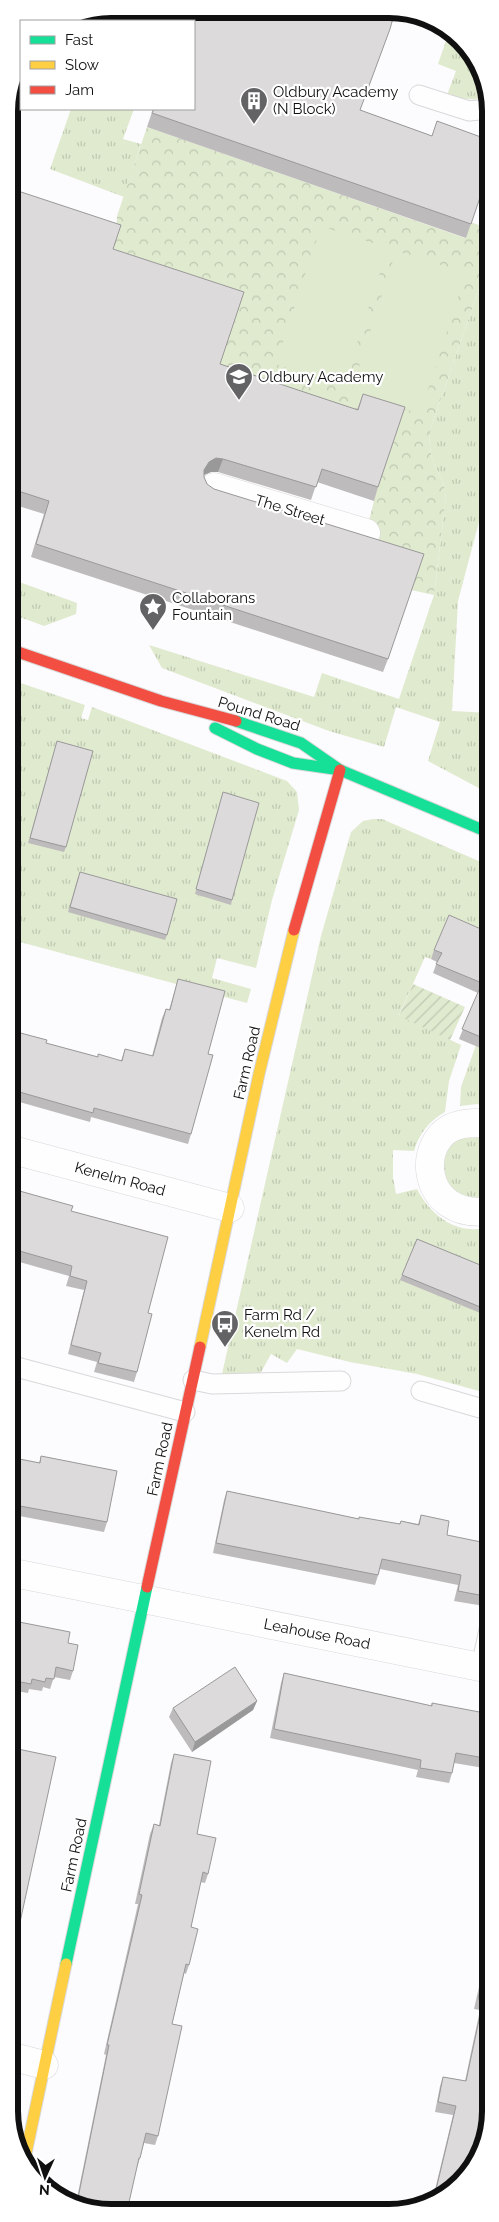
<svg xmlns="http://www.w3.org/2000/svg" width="499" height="2222" font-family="Raleway,sans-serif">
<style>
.grass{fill:url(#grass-tufts)}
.park{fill:url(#park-crowns)}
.garden{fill:url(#garden-furrows)}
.pitch{fill:#e0eacf}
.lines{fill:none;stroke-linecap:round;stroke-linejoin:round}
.lane-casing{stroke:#d9d8da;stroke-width:21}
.street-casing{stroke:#d9d8da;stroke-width:29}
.fast-casing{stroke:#d9d8da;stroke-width:13}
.slow-casing{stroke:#d9d8da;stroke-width:13}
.jam-casing{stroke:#d9d8da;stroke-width:13}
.lane{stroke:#fffeff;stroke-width:19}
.street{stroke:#fffeff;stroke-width:28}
.fast{stroke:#16e098;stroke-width:11}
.slow{stroke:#ffcf43;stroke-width:11}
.jam{stroke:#f24e42;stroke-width:11}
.wall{fill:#bdbbbb}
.shaded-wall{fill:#9a9999}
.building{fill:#dcdada;stroke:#9a9999}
.labels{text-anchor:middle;stroke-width:4.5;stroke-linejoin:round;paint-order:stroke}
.poi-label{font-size:15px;fill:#101011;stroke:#fff;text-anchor:start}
.street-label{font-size:15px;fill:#101011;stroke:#fff}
.rim{fill:none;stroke:#101011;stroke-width:6}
</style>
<defs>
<pattern id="grass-tufts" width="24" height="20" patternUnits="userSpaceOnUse" patternTransform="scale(1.25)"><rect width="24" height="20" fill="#e0eacf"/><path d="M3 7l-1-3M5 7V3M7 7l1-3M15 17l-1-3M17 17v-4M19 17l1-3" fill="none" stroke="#bfc8b1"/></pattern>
<pattern id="park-crowns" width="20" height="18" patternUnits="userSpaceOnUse" patternTransform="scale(1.25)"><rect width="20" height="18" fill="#e0eacf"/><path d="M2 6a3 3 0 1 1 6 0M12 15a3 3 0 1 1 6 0" fill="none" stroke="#bfc8b1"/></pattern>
<pattern id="garden-furrows" width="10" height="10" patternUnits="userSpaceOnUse" patternTransform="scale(1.25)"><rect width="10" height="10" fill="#e0eacf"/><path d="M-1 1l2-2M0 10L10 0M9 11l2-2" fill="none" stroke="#bfc8b1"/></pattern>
</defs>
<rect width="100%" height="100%" fill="#fcfbfd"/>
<g class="grass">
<path d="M 110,9 L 167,9 L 163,21 L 64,21 L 72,16 Z"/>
<path d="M 423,18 L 461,39 L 489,96 C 475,103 462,98 447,95 L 456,71 L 438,64 L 448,35 L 420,25 Z"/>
<path d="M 71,109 L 134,109 L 123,139 L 141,144 L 124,197 L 50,169 Z"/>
<path d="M 489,260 L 489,484 L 458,601 L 452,711 L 490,713 L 490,794 L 428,761 L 440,722 L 396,707 L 384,747 L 329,731 L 162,668 L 149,645 L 314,697 L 322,673 L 399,699 L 434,595 L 446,497 C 444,481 442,481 436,468 C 430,457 430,445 429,433 Z"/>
<path d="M 11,579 L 77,603 L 76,614 L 44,626 L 9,613 Z"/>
<path d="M 9,679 L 85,705 L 81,718 L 88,720 L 92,707 L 287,781 L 297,792 L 299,810 L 272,900 L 256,968 L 217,958 L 212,978 L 251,989 L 247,1003 L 9,939 Z"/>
<path d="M 373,819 L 382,819 L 490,866 L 490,944 L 446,925 L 431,959 L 425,957 L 399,1015 L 461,1045 L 449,1081 L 445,1112 C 429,1121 419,1134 414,1151 L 393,1150 L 393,1177 L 396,1194 L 417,1189 C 431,1216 457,1236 490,1227 L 490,1394 L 417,1374 L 350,1362 L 297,1349 L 287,1363 L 271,1354 L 259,1376 L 222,1374 L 321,936 L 351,832 L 363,821 Z"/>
<path d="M 476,1045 L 490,1052 L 490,1106 L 477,1104 L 460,1106 L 461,1087 Z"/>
<path d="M 466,1133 L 490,1135 L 490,1199 L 469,1202 L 442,1181 C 441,1152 442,1149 466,1133 Z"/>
</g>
<path class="park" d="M 147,127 L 465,238 L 471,222 L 489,229 L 489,260 L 429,433 C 430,445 430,457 436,468 C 442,481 444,481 446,497 L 434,595 L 411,590 L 362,548 L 374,501 L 346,443 L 246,388 L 96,300 L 116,238 L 117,216 Z"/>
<path class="garden" d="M 413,984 L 465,1007 L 450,1040 L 399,1016 Z"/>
<g class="pitch">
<path d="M 321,226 L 388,248 L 343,386 L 276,364 Z"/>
<path d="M 396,251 L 466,273 L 420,414 L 351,392 Z"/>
</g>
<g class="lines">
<defs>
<g id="lane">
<path d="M 419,95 L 469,111 L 489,109"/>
<path d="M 9,1365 L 185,1412"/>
<path d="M 193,1380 L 212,1384 L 341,1381"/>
<path d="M 421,1391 L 490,1411"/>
<path d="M 481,1667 L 490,1625"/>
</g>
<g id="street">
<path d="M 214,487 L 366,533"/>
<path d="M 490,1124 C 479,1123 470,1122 459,1125 C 414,1136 419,1221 490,1211"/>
<path d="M 9,1149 L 230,1208"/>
<path d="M 9,1572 L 490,1669"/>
<path d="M 10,2056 L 44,2065"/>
</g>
<g id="fast">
<path d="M 236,721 L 301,743 L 340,770 L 490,833"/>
<path d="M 215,728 L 257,749 L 293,763 L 334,769"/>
<path d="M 66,1964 L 147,1587"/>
</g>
<g id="slow">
<path d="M 200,1347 L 259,1074 L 294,930"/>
<path d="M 25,2158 L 66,1964"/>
</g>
<g id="jam">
<path d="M 9,649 L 161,701 L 236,721"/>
<path d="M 294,930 L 340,770"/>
<path d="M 147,1587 L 200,1347"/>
</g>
</defs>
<use href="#lane" class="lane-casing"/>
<use href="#street" class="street-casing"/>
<use href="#fast" class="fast-casing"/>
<use href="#slow" class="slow-casing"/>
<use href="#jam" class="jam-casing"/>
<use href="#lane" class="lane"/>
<use href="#street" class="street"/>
<use href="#fast" class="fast"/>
<use href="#slow" class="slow"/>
<use href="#jam" class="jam"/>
</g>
<g class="wall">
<path d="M 153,109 L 360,110 L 432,136 L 489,171 L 466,238 L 147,127 Z"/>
<path d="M 9,188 L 113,249 L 220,364 L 357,410 L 363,394 L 378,487 L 374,501 L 317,482 L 311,500 L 218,472 L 211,472 L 204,475 L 204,477 L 207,484 L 388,659 L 383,672 L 31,557 L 44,514 L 9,503 Z"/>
<path d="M 57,741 L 66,847 L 64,852 L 28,843 Z"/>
<path d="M 223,792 L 232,900 L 231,905 L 195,894 Z"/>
<path d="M 78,877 L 167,935 L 165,940 L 68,912 Z"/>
<path d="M 490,933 L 490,1052 L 459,1039 L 478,993 L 433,973 L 437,962 L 431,959 L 434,950 Z"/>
<path d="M 178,979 L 208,1054 L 191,1134 L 188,1144 L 91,1117 L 90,1122 L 9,1099 L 9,1030 L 46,1043 L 97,1057 L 121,1061 L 125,1049 L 152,1056 L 162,1018 L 166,1009 L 169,1010 Z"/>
<path d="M 9,1188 L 71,1211 L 148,1313 L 137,1372 L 134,1382 L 94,1372 L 97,1362 L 68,1354 L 84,1290 L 66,1286 L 69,1276 L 9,1259 Z"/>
<path d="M 417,1239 L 490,1269 L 490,1317 L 400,1280 Z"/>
<path d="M 41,1456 L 107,1522 L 104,1532 L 9,1514 L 9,1457 L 39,1463 Z"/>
<path d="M 227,1491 L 359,1519 L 399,1524 L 401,1521 L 418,1524 L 421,1515 L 447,1535 L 484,1552 L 490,1554 L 490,1607 L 454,1601 L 458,1585 L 380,1569 L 375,1585 L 213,1553 L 224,1500 Z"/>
<path d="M 9,1620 L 73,1671 L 70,1680 L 54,1677 L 50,1689 L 43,1687 L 42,1691 L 29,1689 L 28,1693 L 10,1690 Z"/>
<path d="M 284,1673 L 431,1706 L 432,1703 L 490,1758 L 490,1769 L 454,1763 L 452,1773 L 449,1783 L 416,1777 L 418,1770 L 270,1738 L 281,1683 Z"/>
<path d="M 257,1701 L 253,1710 L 192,1752 L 169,1717 L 173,1708 Z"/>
<path d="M 18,1749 L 17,1936 L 13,1945 L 10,1945 L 10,1947 L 10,1783 L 15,1758 Z"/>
<path d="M 174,1754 L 208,1874 L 205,1883 L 200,1882 L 191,1927 L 189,1965 L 186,1974 L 184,1973 L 172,2024 L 158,2136 L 155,2145 L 144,2143 L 140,2158 L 137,2167 L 90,2211 L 76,2203 L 106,2055 L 104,2054 L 138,1904 L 135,1904 L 150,1834 L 154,1824 L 159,1825 L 171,1763 Z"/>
<path d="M 490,1938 L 490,2118 L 439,2200 L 432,2202 L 453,2115 L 435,2112 L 440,2086 L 443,2077 L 465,2081 L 480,2010 L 474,2009 Z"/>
</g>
<g class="shaded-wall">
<path d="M 216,458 L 223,459 L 218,472 L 211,472 L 204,475 L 204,470 L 209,462 Z"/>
<path d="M 257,1701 L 253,1710 L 192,1752 L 195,1742 Z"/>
</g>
<g class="building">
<path d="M 188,9 L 395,11 L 390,29 L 360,110 L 432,136 L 437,121 L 489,140 L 489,171 L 471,224 L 152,113 L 154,109 L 194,109 L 194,21 L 184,21 Z"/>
<path d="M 9,188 L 121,225 L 113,249 L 244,292 L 220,364 L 358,410 L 363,394 L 405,407 L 378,487 L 322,469 L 316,487 L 223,459 L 216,458 L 209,462 L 204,470 L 204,477 L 207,484 L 214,489 L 424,554 L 388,659 L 36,544 L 49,501 L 9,488 Z"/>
<path d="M 57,741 L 93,751 L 66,847 L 30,838 Z"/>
<path d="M 223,792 L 259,803 L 232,900 L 196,889 Z"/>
<path d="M 80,872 L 177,899 L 167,935 L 70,907 Z"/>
<path d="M 449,915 L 490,933 L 490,1041 L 462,1029 L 482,983 L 436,964 L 442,953 L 434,950 Z"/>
<path d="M 178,979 L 225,991 L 208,1054 L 213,1055 L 191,1134 L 94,1108 L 93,1113 L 9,1089 L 9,1030 L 47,1040 L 46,1043 L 98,1057 L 98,1054 L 122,1061 L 125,1049 L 153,1056 L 166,1009 L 170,1010 Z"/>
<path d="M 9,1188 L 73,1206 L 71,1211 L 168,1237 L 148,1313 L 152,1314 L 137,1372 L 98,1363 L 101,1353 L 71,1345 L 87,1281 L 70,1276 L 72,1266 L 9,1248 Z"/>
<path d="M 417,1239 L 490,1269 L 490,1311 L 402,1275 Z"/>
<path d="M 41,1456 L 117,1471 L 107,1522 L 9,1504 L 9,1457 L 40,1463 Z"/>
<path d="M 227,1491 L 359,1519 L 359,1517 L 400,1524 L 401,1521 L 419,1525 L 421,1515 L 449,1521 L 447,1535 L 486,1543 L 484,1552 L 490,1554 L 490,1597 L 458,1591 L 461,1575 L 382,1559 L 378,1575 L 216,1543 Z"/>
<path d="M 9,1620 L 70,1632 L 68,1643 L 78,1645 L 73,1671 L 56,1667 L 54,1679 L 46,1678 L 45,1682 L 32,1679 L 31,1684 L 10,1680 Z"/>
<path d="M 235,1667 L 257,1701 L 195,1742 L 173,1708 Z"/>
<path d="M 284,1673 L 432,1706 L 432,1703 L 490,1714 L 490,1759 L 456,1753 L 452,1773 L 420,1768 L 421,1760 L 274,1729 Z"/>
<path d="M 18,1749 L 56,1757 L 17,1936 L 12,1935 L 10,1947 L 10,1790 Z"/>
<path d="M 174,1754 L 211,1761 L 197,1834 L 216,1838 L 208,1874 L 203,1872 L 191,1927 L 198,1929 L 189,1965 L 186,1964 L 172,2024 L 182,2026 L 158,2136 L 146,2133 L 140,2158 L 139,2158 L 127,2211 L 90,2211 L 77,2203 L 109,2045 L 107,2045 L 142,1895 L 139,1894 L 154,1824 L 160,1826 Z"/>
<path d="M 490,1944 L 490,2118 L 465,2179 L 439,2200 L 433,2202 L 456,2106 L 438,2102 L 443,2077 L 466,2081 L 483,2001 L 478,1999 Z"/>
</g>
<defs>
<symbol id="building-pin" viewBox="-11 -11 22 30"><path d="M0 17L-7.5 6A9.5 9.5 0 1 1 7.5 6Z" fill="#636264" stroke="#fff"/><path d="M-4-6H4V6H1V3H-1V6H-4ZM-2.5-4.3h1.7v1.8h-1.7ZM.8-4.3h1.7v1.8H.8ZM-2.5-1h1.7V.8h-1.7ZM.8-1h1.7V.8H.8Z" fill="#fff"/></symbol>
<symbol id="school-pin" viewBox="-11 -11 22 30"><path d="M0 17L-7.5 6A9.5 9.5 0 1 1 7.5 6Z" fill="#636264" stroke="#fff"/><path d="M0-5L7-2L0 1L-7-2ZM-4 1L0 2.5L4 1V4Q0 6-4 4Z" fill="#fff"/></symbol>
<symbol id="sight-pin" viewBox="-11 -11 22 30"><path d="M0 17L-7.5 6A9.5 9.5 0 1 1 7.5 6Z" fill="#636264" stroke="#fff"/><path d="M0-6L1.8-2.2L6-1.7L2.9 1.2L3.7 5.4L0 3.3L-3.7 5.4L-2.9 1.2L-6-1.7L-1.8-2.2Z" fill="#fff"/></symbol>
<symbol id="bus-pin" viewBox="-11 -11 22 30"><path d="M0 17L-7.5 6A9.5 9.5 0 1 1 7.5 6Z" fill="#636264" stroke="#fff"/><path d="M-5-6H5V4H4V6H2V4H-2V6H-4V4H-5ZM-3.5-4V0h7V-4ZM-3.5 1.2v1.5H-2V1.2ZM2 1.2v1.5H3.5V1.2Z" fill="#fff"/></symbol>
</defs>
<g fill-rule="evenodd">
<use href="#building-pin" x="238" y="85" width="32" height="43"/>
<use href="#school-pin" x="223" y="361" width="32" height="43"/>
<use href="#sight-pin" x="137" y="591" width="32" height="43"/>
<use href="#bus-pin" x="209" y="1308" width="32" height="43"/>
</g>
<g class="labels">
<g class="poi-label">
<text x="273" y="97">Oldbury Academy<tspan x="273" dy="17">(N Block)</tspan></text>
<text x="258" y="382">Oldbury Academy</text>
<text x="172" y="603">Collaborans<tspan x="172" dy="17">Fountain</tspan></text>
<text x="244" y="1320">Farm Rd /<tspan x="244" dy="17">Kenelm Rd</tspan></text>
</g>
<g class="street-label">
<text transform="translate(290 510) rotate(17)" y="5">The Street</text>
<text transform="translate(259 714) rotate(17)" y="5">Pound Road</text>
<text transform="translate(247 1063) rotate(-77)" y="5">Farm Road</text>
<text transform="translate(120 1179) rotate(15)" y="5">Kenelm Road</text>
<text transform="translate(160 1459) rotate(-78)" y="5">Farm Road</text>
<text transform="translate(317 1634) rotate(11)" y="5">Leahouse Road</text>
<text transform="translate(74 1855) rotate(-78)" y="5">Farm Road</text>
</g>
</g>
<path d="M0 0H499V2222H0ZM111 18H389A93 93 0 0 1 482 111V2111A93 93 0 0 1 389 2204H111A93 93 0 0 1 18 2111V111A93 93 0 0 1 111 18Z" fill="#fff" fill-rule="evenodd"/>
<path class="rim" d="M111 18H389A93 93 0 0 1 482 111V2111A93 93 0 0 1 389 2204H111A93 93 0 0 1 18 2111V111A93 93 0 0 1 111 18Z"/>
<rect x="20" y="20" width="175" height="90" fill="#ffffff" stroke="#9f9fa0"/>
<rect x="30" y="36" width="25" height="8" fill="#16e098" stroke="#9f9fa0"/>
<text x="65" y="45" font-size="15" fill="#101011">Fast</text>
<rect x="30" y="61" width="25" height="8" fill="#ffcf43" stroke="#9f9fa0"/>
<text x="65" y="70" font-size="15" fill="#101011">Slow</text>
<rect x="30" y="86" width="25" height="8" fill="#f24e42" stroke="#9f9fa0"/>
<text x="65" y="95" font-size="15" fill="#101011">Jam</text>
<g transform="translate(45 2177) rotate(183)" stroke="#ffffff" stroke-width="4" paint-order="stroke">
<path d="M0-4L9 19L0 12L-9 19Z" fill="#101011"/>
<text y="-8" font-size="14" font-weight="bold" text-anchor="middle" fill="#101011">N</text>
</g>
</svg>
